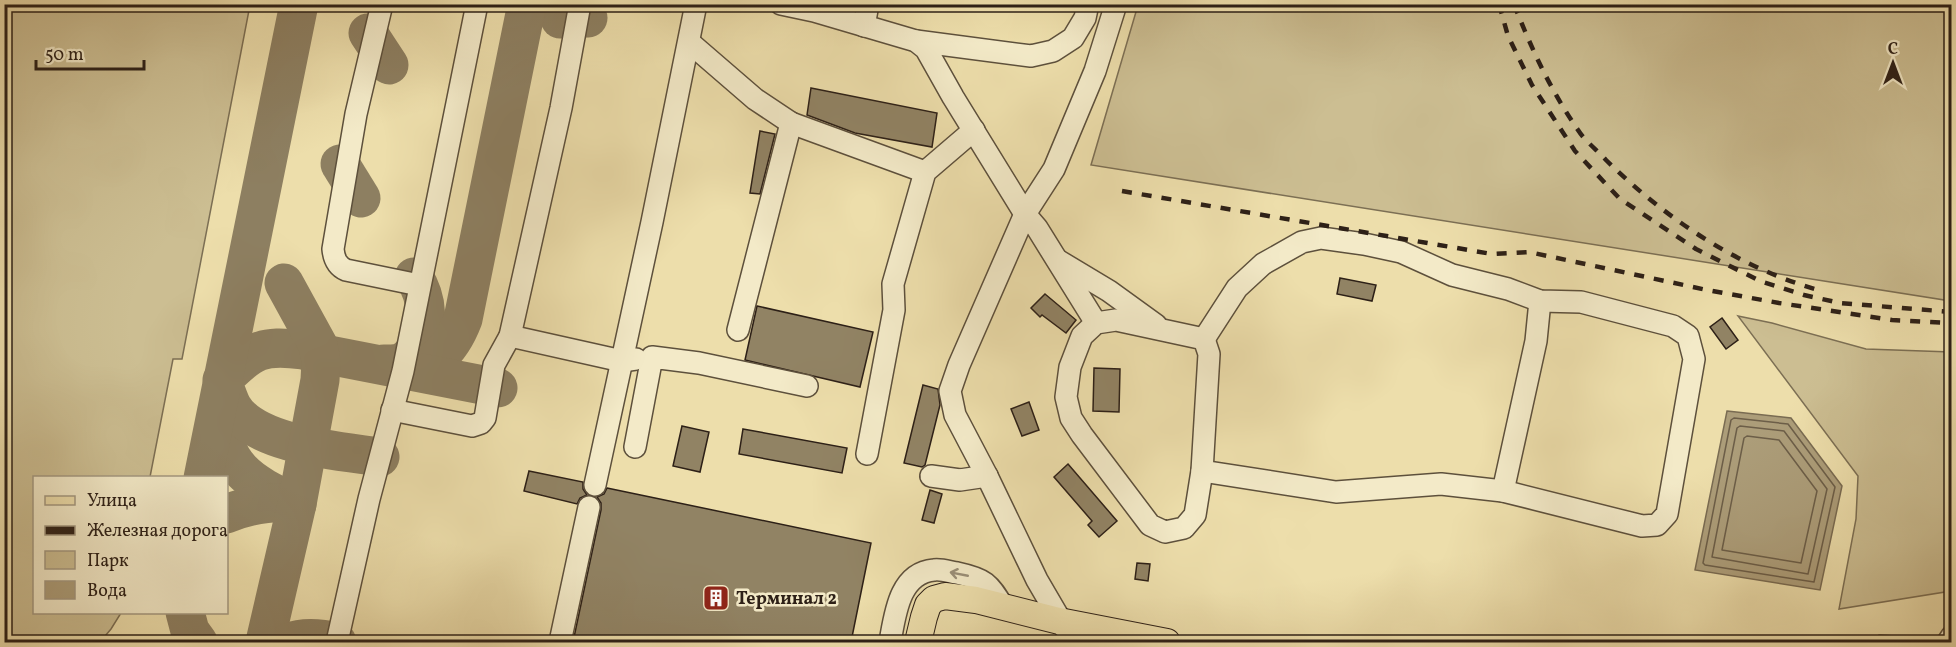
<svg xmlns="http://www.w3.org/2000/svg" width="1956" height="647" font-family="Vollkorn,serif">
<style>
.green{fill:#ccbe92;stroke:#7c6f54;stroke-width:1.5}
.water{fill:#ac9d79;stroke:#796b52;stroke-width:1.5}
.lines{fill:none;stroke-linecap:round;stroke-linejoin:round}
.shore{stroke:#6c5e48;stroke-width:1.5}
.taxiway{stroke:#8d7f61;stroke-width:39}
.building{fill:#918364;stroke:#2d2017;stroke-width:1.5}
.minor-casing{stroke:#5d503c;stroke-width:24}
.major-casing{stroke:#2d2017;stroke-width:28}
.minor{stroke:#f3eac8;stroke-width:21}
.major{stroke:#eddeab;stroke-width:26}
.rail{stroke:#2d2017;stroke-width:4.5;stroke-dasharray:10 10;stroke-linecap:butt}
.oneway{stroke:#9a8f78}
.labels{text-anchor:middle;stroke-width:5;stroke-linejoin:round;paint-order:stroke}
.poi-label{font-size:18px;font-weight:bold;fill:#2d2017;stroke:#f3eac8;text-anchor:start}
</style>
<rect width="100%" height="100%" fill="#eddeab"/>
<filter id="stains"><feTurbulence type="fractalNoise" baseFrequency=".00333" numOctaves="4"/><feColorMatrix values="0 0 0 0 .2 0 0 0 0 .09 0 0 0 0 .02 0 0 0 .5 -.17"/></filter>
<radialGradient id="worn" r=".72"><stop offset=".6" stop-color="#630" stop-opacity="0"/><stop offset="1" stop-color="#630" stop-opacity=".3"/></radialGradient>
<g class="green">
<path d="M 4,5 L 250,5 L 182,359 L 173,359 L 150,477 L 34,478 L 34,612 L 121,613 L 111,629 L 100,642 L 5,642 Z"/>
<path d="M 1138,5 L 1951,5 L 1951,301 L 1091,165 Z"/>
<path d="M 1738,316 L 1772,323 L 1866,349 L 1951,352 L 1951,591 L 1839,609 L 1856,519 L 1858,476 Z"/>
</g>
<g class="water">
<path d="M 1727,411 L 1791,418 L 1842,486 L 1820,590 L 1695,570 Z"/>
<path d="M 1879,635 L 1895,636 L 1911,642 L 1874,642 L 1874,640 Z"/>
</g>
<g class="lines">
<g class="shore">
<path d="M 1734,418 L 1788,424 L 1835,487 L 1814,582 L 1705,565 L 1703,563 L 1731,420 Z"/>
<path d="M 1740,426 L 1784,431 L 1827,489 L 1808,574 L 1712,557 L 1737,428 Z"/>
<path d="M 1747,436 L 1779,440 L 1817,491 L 1801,563 L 1722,550 L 1744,438 Z"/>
</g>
<g class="taxiway">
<path d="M 560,19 L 588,18"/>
<path d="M 368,33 L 389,65"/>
<path d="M 340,164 L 361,198"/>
<path d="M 384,364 C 389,364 394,364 399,363 C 406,361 412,355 416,348 C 430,326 428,299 414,277"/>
<path d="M 403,371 C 435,368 452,348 463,319 L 527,4"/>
<path d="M 218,409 C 223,467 248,482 297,504"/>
<path d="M 380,457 C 339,451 254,445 232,406 C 228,398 225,388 222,380 C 253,351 260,344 303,350 L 498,388"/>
<path d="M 203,478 L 299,4"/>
<path d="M 226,514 C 249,505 270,501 294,503"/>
<path d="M 185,612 L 190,631 L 198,642"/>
<path d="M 265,642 L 297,504 L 320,380 L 321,361 L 318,345 L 284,283"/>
<path d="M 289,642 C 305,636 321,638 337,642"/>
</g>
</g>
<g class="building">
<path d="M 811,88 L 937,113 L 932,147 L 855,133 L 807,115 Z"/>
<path d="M 760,131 L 775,134 L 760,194 L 750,193 Z"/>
<path d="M 1340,278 L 1376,285 L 1372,301 L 1337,294 Z"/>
<path d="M 1045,294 L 1076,320 L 1066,333 L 1042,315 L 1040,317 L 1031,308 Z"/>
<path d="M 757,306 L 873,332 L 860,387 L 745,360 Z"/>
<path d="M 1722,318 L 1738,340 L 1726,349 L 1710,327 Z"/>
<path d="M 1094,368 L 1120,369 L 1119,412 L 1093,411 Z"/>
<path d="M 923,385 L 938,389 L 940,405 L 925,465 L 922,467 L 904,463 Z"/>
<path d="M 1029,402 L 1039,430 L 1022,436 L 1011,409 Z"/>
<path d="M 682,426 L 709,432 L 700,472 L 673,466 Z"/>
<path d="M 743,429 L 847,448 L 842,473 L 739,454 Z"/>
<path d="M 1068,464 L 1117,521 L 1099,537 L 1088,525 L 1092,521 L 1054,477 Z"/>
<path d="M 529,471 L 583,482 L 583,489 L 587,495 L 580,498 L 577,504 L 524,491 Z"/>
<path d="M 607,488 L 871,543 L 851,642 L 573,642 L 601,510 L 601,503 L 597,497 L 604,494 Z"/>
<path d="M 930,490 L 942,494 L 934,523 L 922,520 Z"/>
<path d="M 1137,563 L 1150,564 L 1148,581 L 1135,579 Z"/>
</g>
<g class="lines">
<defs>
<g id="minor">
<path d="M 382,4 L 356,114 L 333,249 C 334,259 337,266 346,270 L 419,285"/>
<path d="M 781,4 L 814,11 L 916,41 L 926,49 L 953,97 L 1025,214 L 1037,228 L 1096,323"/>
<path d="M 864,26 L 868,4"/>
<path d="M 916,41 L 1031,56 L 1053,51 L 1073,38 L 1085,18 L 1088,4"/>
<path d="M 689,42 L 755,99 L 791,123 L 925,172"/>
<path d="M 1059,261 L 1109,291 L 1156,325"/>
<path d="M 1116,320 L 1204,339 L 1209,354 L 1202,471 L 1195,515 L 1184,528 L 1165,532 L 1150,525 L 1082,435 L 1071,418 L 1066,397 L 1070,367 L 1082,336 L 1096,323 Z"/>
<path d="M 738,330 L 791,123"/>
<path d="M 510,336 L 622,361 L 636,359"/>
<path d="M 392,410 L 472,426 L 481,423 L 485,418 L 494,365 L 510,336 L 561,108 L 580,4"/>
<path d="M 635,447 L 652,357 L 699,363 L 807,386"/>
<path d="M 867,454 L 894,310 L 893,284 L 925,172 L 974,130"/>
<path d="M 1202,471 L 1336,492 L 1441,484 L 1503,491 L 1642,526 L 1657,525 L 1667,514 L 1694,359 L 1688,336 L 1673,326 L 1581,302 L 1540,301 L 1508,289 L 1452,275 L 1401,252 L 1364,244 L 1321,238 L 1302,242 L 1263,264 L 1237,288 L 1204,339"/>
<path d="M 931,476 L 960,480 L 987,476"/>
<path d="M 595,485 L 652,222 L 696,4"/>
<path d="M 1503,491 L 1536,341 L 1540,301"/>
<path d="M 1065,628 L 1037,580 L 987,476 L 955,415 L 950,391 L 959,365 L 1025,214 L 1054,169 L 1095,71 L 1116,4"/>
<path d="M 337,642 L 369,499 L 403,371 L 477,4"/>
<path d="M 560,642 L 589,507"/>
<path d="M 890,642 C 895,615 899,573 934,570 C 942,569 950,572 957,573 C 985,579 989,583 1003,607"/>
<path d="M 1948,642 L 1952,636"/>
</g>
<path id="major" d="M 918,642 L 924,617 L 928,605 L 934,599 L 945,596 L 976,600 L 1059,621 L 1167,642"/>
</defs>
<use href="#minor" class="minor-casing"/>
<use href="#major" class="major-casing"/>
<use href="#minor" class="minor"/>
<use href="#major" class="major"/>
<g class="rail">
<path d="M 1499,4 L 1508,36 L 1532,85 L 1575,151 L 1620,199 L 1696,249 L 1760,281 L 1804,295 L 1840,303 L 1952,312"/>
<path d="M 1514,4 C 1531,48 1551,91 1578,130 C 1585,141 1597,150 1606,160 C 1666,219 1740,269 1822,291"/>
<path d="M 1122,191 L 1492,254 L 1529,252 L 1707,290 L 1779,303 L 1892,320 L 1952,323"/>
</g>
</g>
<defs><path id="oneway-shaft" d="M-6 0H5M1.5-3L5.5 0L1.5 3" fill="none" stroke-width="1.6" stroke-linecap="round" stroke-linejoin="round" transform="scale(1.5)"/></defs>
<use class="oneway" href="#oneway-shaft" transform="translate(959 574) rotate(-169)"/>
<defs>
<symbol id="building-square" viewBox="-11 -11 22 22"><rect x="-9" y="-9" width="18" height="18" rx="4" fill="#8f2418" stroke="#f3eac8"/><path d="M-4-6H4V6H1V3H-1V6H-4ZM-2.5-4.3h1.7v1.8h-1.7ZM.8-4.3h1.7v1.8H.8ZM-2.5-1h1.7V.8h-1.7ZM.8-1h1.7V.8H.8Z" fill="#fff"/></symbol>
</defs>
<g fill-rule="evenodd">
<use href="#building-square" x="701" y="583" width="30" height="30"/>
</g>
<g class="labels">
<g class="poi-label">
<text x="736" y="604">Терминал 2</text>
</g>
</g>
<rect width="1956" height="647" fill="none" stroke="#eddeab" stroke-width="24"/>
<rect x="6" y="6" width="1944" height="635" fill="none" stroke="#2d2017" stroke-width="3"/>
<rect x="12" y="12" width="1932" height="623" fill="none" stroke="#2d2017" stroke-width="1.5"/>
<rect x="33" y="476" width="195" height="138" fill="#f3eac8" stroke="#a49981" stroke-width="1.5"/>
<rect x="45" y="496" width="30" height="9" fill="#eddeab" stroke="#a49981" stroke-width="1.5"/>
<text x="87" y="506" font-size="18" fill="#2d2017">Улица</text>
<rect x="45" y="526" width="30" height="9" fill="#2d2017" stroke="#a49981" stroke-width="1.5"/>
<text x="87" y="536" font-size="18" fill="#2d2017">Железная дорога</text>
<rect x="45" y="551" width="30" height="18" fill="#ccbe92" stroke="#a49981" stroke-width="1.5"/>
<text x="87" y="566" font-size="18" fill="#2d2017">Парк</text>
<rect x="45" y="581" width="30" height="18" fill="#ac9d79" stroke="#a49981" stroke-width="1.5"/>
<text x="87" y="596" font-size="18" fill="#2d2017">Вода</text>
<g transform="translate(1893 63)" stroke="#f3eac8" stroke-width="4.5" paint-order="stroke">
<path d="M0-4.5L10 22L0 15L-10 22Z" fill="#2d2017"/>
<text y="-9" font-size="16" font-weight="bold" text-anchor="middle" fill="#2d2017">С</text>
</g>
<path d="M36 60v9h108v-9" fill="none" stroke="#2d2017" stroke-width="3"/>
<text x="45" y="60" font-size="18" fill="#2d2017" stroke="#f3eac8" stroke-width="4.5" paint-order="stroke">50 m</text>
<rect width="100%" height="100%" filter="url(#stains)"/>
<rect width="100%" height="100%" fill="url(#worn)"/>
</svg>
